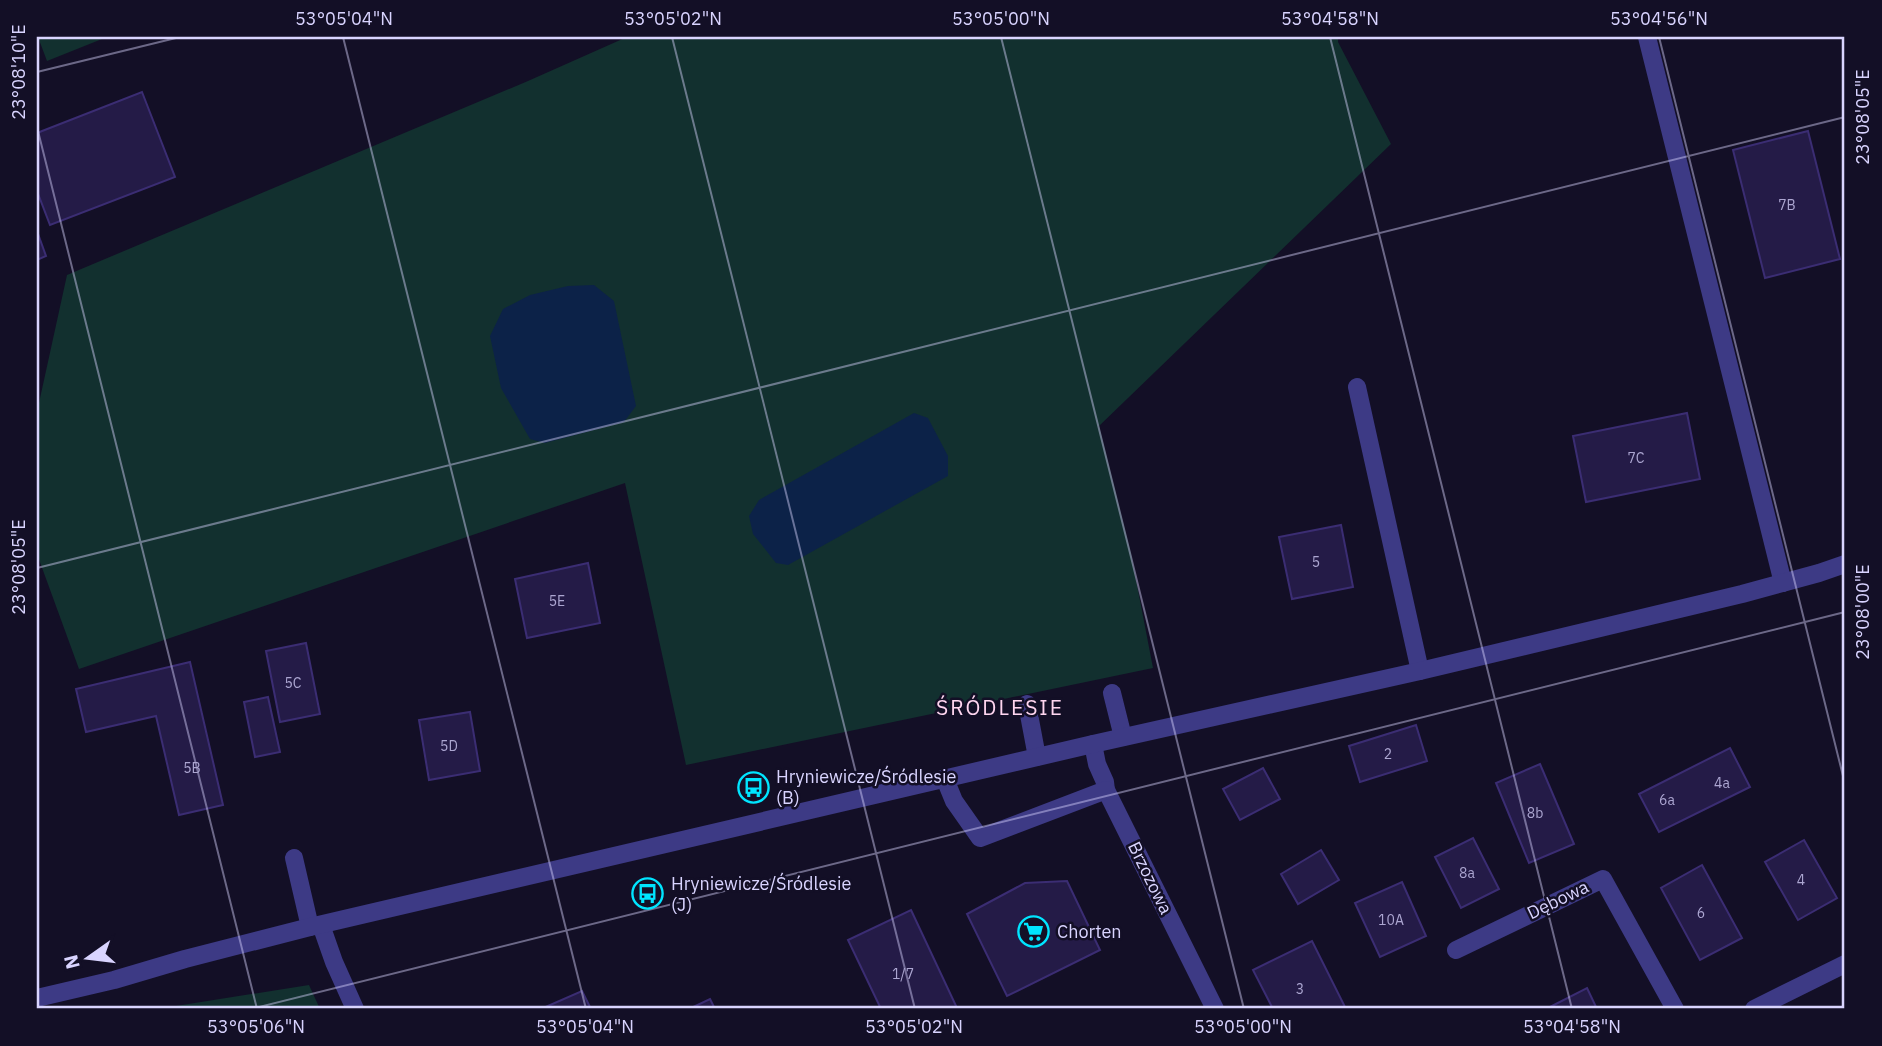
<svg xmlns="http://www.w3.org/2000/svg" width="1882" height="1046" font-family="'IBM Plex Sans',sans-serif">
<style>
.green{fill:#12302f}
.water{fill:#0c2248}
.building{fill:#241b47;stroke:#3b2d73;stroke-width:2}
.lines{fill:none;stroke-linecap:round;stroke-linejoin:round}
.minor{stroke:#3d3a85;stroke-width:18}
.ticks{fill:none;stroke:#d9d4ff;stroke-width:2;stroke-opacity:0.45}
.labels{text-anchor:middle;stroke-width:5;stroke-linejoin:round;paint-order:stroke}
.number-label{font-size:14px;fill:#aca6d1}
.poi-label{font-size:18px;fill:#d9d4ff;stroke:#130f26;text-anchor:start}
.street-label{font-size:18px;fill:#d9d4ff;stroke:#130f26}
.quarter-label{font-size:21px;letter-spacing:2px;fill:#ffd6f0;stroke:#130f26}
.neatline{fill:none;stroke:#d9d4ff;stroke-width:2.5}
.ticks-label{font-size:18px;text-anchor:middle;fill:#d9d4ff}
</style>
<rect width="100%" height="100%" fill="#130f26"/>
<g class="green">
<path d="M 38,37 L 107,37 L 47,61 Z"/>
<path d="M 627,37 L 1338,37 L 1338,42 L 1391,144 L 1099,426 L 1131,554 L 1153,668 L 686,765 L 625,483 L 79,669 L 37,554 L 37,412 L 67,275 L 528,81 Z"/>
<path d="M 309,985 L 320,1009 L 157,1009 Z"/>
</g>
<g class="water">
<path d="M 594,285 L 614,301 L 636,406 L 624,422 L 545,443 L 530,439 L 501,388 L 490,336 L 503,309 L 530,295 L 568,286 Z"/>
<path d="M 914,413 L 928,418 L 948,456 L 948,476 L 788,565 L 776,563 L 753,534 L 749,516 L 759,500 Z"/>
</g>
<g class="building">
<path d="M 142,92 L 175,177 L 50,225 L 37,191 L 37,133 Z"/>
<path d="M 1808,131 L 1840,259 L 1765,278 L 1733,150 Z"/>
<path d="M 37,231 L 46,256 L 37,260 Z"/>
<path d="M 1687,413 L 1700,479 L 1586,502 L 1573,436 Z"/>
<path d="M 1341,525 L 1353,587 L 1292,599 L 1279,537 Z"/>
<path d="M 588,563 L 600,623 L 527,638 L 515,579 Z"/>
<path d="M 306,643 L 320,714 L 280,722 L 266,651 Z"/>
<path d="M 190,662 L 223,805 L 179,815 L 156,716 L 86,732 L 76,689 Z"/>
<path d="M 268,697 L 280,752 L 255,757 L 244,702 Z"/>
<path d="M 470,712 L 480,771 L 429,780 L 419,720 Z"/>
<path d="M 1416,725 L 1427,761 L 1360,782 L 1349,746 Z"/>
<path d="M 1730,748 L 1750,787 L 1659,832 L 1639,794 Z"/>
<path d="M 1540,764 L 1574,844 L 1529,863 L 1496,783 Z"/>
<path d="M 1263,768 L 1280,799 L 1240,820 L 1223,789 Z"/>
<path d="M 1473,838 L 1499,889 L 1461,908 L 1435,857 Z"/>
<path d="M 1804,840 L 1837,898 L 1798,920 L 1765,862 Z"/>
<path d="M 1321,850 L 1339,880 L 1298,904 L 1281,874 Z"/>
<path d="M 1702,865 L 1742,938 L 1700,960 L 1661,888 Z"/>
<path d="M 1067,881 L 1100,950 L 1007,996 L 967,914 L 1025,883 Z"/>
<path d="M 1402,882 L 1426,936 L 1380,957 L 1355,903 Z"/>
<path d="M 911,910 L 957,1008 L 956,1009 L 881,1009 L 848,940 Z"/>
<path d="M 1312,941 L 1346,1009 L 1273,1009 L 1253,970 Z"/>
<path d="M 1587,988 L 1597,1009 L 1546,1009 Z"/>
<path d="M 582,991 L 591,1009 L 541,1009 Z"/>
<path d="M 710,999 L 715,1009 L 689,1009 Z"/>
</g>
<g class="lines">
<g class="minor">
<path d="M 1647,37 L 1783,583"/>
<path d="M 1357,387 L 1420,671"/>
<path d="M 1112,693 L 1123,737"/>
<path d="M 1027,704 L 1037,757"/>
<path d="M 1093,744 L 1097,764 L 1105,782 L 1106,790 L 1215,1009"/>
<path d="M 945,779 L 954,801 L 980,838 L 1106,790"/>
<path d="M 294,858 L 310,927"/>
<path d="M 321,925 L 334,962 L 355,1009"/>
<path d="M 1456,950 L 1603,879 L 1675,1009"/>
<path d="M 37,998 L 114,980 L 185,959 L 310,927 L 1093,744 L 1420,671 L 1742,594 L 1819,573 L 1845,564"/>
<path d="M 1754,1009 L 1845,964"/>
</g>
</g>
<path class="ticks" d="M 343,37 L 586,1009M 672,37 L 915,1009M 1001,37 L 1244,1009M 1330,37 L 1572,1009M 1659,37 L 1845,784M 37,72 L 180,37M 37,127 L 257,1009M 37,568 L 1845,117M 251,1009 L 1845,612"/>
<defs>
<symbol id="bus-ring" viewBox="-11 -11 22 22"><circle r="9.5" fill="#130f26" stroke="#00e5ff" stroke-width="1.5"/><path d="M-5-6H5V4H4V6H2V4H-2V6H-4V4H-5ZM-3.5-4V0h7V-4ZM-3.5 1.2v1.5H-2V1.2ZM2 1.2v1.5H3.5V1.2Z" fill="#00e5ff"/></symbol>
<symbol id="supermarket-ring" viewBox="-11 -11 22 22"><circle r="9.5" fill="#130f26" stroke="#00e5ff" stroke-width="1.5"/><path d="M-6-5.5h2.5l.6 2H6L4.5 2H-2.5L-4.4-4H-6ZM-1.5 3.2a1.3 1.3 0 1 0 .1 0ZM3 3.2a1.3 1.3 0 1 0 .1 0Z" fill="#00e5ff"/></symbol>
</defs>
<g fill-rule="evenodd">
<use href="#bus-ring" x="736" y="770" width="35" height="35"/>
<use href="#bus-ring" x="630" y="876" width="35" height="35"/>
<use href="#supermarket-ring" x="1016" y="914" width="35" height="35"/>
</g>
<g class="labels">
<g class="number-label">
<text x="1787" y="210">7B</text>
<text x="1636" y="463">7C</text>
<text x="1316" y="567">5</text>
<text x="557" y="606">5E</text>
<text x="293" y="688">5C</text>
<text x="449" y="751">5D</text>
<text x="1388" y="759">2</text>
<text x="192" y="773">5B</text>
<text x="1722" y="788">4a</text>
<text x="1667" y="805">6a</text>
<text x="1535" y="818">8b</text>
<text x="1467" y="878">8a</text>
<text x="1801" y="885">4</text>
<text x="1701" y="918">6</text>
<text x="1391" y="925">10A</text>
<text x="903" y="979">1/7</text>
<text x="1300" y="994">3</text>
</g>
<g class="poi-label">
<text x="776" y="783">Hryniewicze/Śródlesie<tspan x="776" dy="21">(B)</tspan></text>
<text x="671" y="890">Hryniewicze/Śródlesie<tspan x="671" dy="21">(J)</tspan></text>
<text x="1057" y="938">Chorten</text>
</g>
<g class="street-label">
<text transform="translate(1150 878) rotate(64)" y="6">Brzozowa</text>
<text transform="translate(1558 900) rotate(-26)" y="6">Dębowa</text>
</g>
<g class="quarter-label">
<text x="1000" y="715">ŚRÓDLESIE</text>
</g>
</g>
<rect width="1882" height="1046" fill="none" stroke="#130f26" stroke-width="77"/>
<g transform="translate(88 958) rotate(256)" stroke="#130f26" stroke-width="5" paint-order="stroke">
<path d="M0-5L12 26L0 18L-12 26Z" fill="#d9d4ff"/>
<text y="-10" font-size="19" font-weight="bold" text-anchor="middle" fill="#d9d4ff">N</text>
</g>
<rect x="38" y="38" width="1805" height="969" class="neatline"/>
<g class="ticks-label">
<text x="344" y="25">53°05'04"N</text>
<text x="673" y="25">53°05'02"N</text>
<text x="1001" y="25">53°05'00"N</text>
<text x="1330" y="25">53°04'58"N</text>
<text x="1659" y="25">53°04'56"N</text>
<text transform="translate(19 72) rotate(-90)" y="6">23°08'10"E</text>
<text transform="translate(1863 117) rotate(-90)" y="6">23°08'05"E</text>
<text transform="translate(19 567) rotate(-90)" y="6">23°08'05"E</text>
<text transform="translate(1863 612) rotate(-90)" y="6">23°08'00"E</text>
<text x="256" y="1033">53°05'06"N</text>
<text x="585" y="1033">53°05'04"N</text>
<text x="914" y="1033">53°05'02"N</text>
<text x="1243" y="1033">53°05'00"N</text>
<text x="1572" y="1033">53°04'58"N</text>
</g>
</svg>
